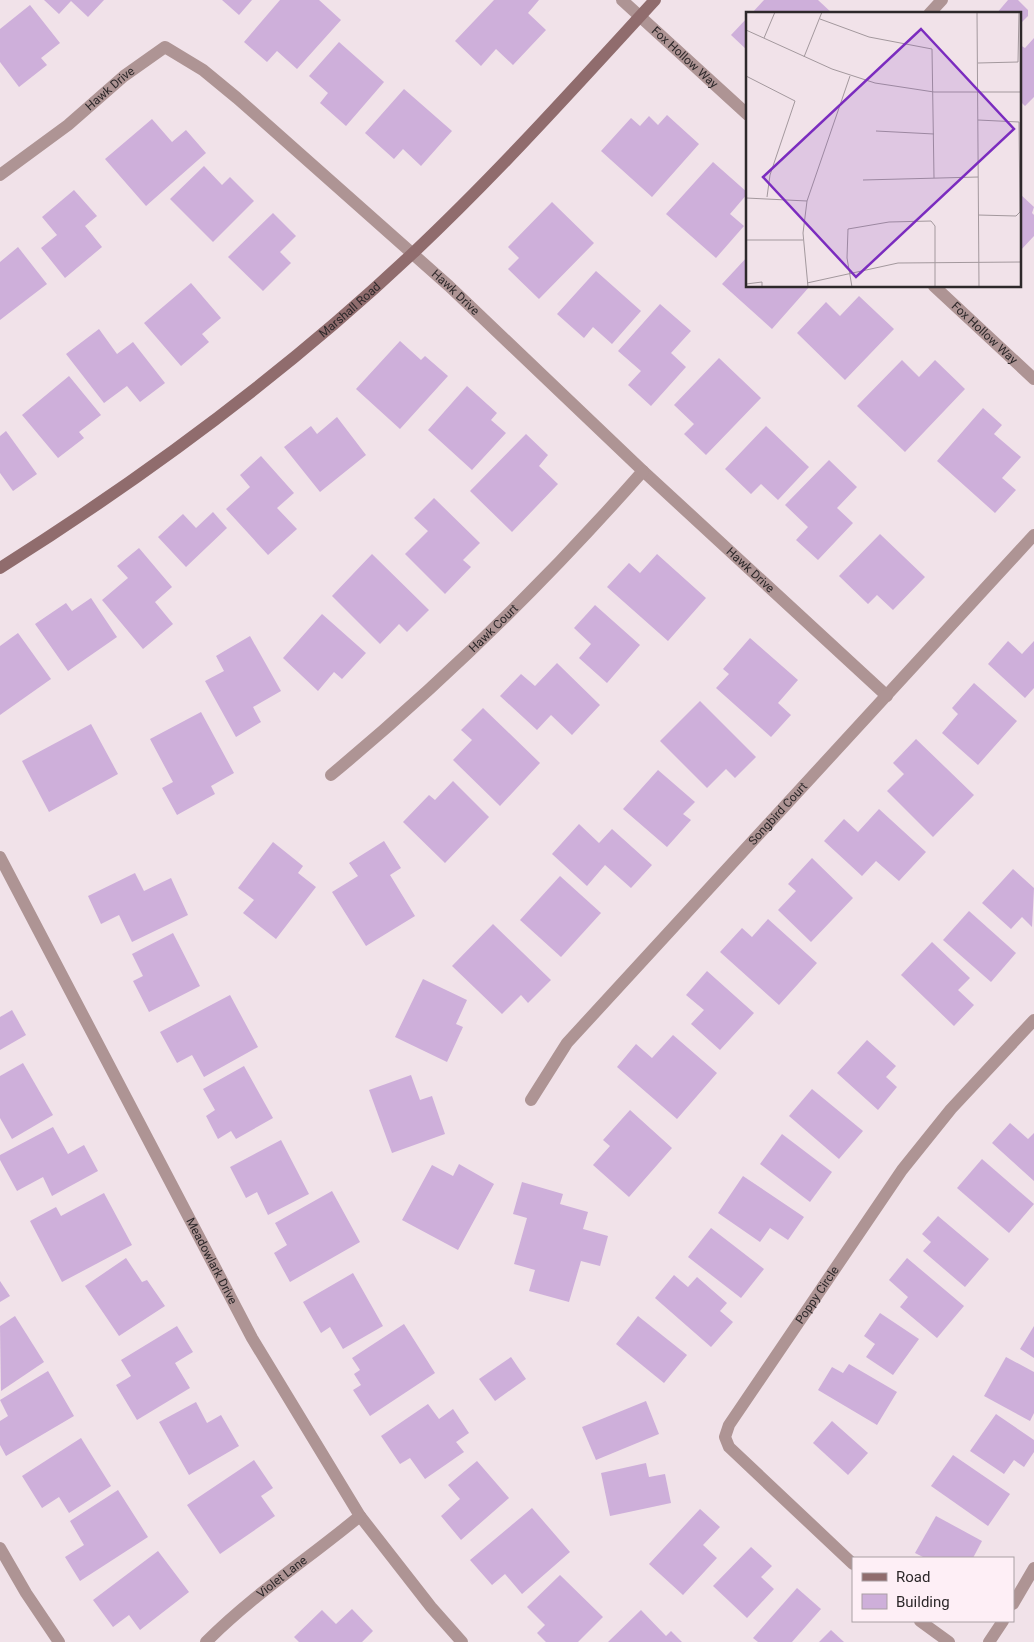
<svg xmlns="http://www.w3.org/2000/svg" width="1034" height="1642" font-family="Roboto,sans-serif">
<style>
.building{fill:#ceafda}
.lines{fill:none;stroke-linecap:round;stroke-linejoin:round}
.street{stroke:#ae9494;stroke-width:12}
.secondary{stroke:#906c6d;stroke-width:12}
.labels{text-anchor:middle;stroke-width:4.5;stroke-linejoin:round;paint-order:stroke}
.street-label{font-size:12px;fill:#2d282a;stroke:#feeff6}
.inset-road{fill:none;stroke:#a3989d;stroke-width:1}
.view{fill:#7b2cbf;fill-opacity:0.15;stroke:#7b2cbf;stroke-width:2.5}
.inset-edge{fill:none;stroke:#2d282a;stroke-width:2.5}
</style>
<rect width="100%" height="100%" fill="#f1e2e9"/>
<g class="building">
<path d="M 44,0 L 104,0 L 88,17 L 71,1 L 59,14 Z"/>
<path d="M 222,0 L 252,0 L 239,15 Z"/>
<path d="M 280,0 L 319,0 L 341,20 L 297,69 L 277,51 L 267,62 L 244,42 Z"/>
<path d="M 494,0 L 539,0 L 528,13 L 546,30 L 513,65 L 496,49 L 481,66 L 455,41 Z"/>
<path d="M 764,0 L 818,0 L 833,14 L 751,14 Z"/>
<path d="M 1008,0 L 1018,0 L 1028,10 L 1028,16 L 1020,24 L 1020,14 L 996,14 Z"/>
<path d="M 30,5 L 60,43 L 41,58 L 47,65 L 19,87 L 0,62 L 0,29 Z"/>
<path d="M 748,17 L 748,51 L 731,35 Z"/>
<path d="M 1034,38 L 1034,97 L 1025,106 L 1020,101 L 1020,45 L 1025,48 Z"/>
<path d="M 339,42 L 384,82 L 346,126 L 320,103 L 328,93 L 309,76 Z"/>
<path d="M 404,89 L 452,131 L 421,166 L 403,149 L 394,159 L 365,133 Z"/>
<path d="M 667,115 L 699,144 L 652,197 L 601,151 L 631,118 L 640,126 L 649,116 L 658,125 Z"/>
<path d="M 152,119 L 172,142 L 186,130 L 206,153 L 146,206 L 105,159 Z"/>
<path d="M 713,162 L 748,193 L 730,214 L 744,226 L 716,258 L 666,214 Z"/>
<path d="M 204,166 L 222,185 L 230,177 L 254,201 L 213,242 L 170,199 Z"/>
<path d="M 74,190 L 97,216 L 85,226 L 102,247 L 65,278 L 41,248 L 57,235 L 42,217 Z"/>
<path d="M 1020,194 L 1034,207 L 1032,213 L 1034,215 L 1034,236 L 1020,251 Z"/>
<path d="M 552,202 L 594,243 L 539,299 L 508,269 L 519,258 L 508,247 Z"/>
<path d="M 273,213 L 296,236 L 280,252 L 291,263 L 263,291 L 228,257 Z"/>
<path d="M 18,247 L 47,284 L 0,320 L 0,262 Z"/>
<path d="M 748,256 L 748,286 L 810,286 L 772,329 L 722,284 Z"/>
<path d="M 596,271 L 641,311 L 612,344 L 593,327 L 584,338 L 557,314 Z"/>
<path d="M 191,283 L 221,318 L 202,334 L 209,342 L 181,366 L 144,323 Z"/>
<path d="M 859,296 L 894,329 L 845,380 L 797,333 L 826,302 L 840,316 Z"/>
<path d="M 660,304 L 691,331 L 671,353 L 686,367 L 651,406 L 628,385 L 641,371 L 618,351 Z"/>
<path d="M 99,329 L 117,354 L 133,342 L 165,383 L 140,402 L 127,386 L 104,403 L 66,354 Z"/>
<path d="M 400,341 L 421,360 L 425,356 L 448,376 L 400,429 L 356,389 Z"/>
<path d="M 719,358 L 761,398 L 706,455 L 684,434 L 694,424 L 674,405 Z"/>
<path d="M 902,360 L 919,377 L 935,360 L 965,389 L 905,452 L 857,406 Z"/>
<path d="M 69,376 L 101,415 L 79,432 L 84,438 L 58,458 L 22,415 Z"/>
<path d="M 467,386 L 497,413 L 491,420 L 506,433 L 472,470 L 428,430 Z"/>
<path d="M 983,408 L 1002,425 L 994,434 L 1021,457 L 1002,478 L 1016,490 L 995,513 L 937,461 Z"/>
<path d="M 337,417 L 366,455 L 320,492 L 284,447 L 311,426 L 317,434 Z"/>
<path d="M 766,426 L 809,467 L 778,500 L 761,484 L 751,494 L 725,469 Z"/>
<path d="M 6,431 L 37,474 L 13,491 L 0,473 L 0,436 Z"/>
<path d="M 526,434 L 548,455 L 539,466 L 558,484 L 512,532 L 470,491 Z"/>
<path d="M 261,456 L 294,493 L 277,508 L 297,529 L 268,555 L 226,509 L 250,487 L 240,475 Z"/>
<path d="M 829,460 L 857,487 L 837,508 L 853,523 L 818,560 L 796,540 L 808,527 L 785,505 Z"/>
<path d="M 434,498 L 480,543 L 463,560 L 471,567 L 445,594 L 405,554 L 428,531 L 414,518 Z"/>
<path d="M 213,512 L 227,528 L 186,567 L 158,537 L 183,514 L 196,528 Z"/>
<path d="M 880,534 L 925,577 L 893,610 L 877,595 L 868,604 L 839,576 Z"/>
<path d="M 139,548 L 172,587 L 155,602 L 173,624 L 143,649 L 102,600 L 128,578 L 117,566 Z"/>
<path d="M 372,554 L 429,610 L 407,632 L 399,624 L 380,644 L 332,596 Z"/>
<path d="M 657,554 L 706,598 L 668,641 L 607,587 L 629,563 L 640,573 Z"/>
<path d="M 91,598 L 117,637 L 68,671 L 35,624 L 66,603 L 72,611 Z"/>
<path d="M 595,605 L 640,645 L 607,683 L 579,658 L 591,644 L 574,628 Z"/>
<path d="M 322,614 L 366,653 L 342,679 L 334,672 L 318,691 L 283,658 Z"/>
<path d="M 18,633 L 51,679 L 0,715 L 0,646 Z"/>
<path d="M 250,636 L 281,691 L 253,707 L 261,722 L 236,737 L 205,681 L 224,671 L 216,656 Z"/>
<path d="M 750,638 L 798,680 L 778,703 L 791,715 L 771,737 L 716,688 L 729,674 L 723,669 Z"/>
<path d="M 1008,641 L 1022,654 L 1034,641 L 1034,688 L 1025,698 L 988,664 Z"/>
<path d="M 557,663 L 600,705 L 572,735 L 551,715 L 537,730 L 500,696 L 521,674 L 535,686 Z"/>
<path d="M 974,683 L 1017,721 L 978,765 L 942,733 L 958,714 L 952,708 Z"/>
<path d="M 700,701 L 756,757 L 735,778 L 726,769 L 707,788 L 660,741 Z"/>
<path d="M 483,708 L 540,763 L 500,806 L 453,760 L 472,740 L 461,730 Z"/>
<path d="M 201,712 L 234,773 L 211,786 L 215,794 L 177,815 L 162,788 L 173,782 L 150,739 Z"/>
<path d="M 91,724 L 118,774 L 49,812 L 22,761 Z"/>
<path d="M 916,739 L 974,795 L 933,837 L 887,791 L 904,774 L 893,763 Z"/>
<path d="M 658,770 L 695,802 L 683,814 L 691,820 L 667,847 L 623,809 Z"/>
<path d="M 453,781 L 489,817 L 445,863 L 403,822 L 429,795 L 435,800 Z"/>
<path d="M 879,809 L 926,852 L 899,881 L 876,861 L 862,876 L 824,841 L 844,819 L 858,832 Z"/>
<path d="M 579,824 L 599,843 L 612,829 L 652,865 L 631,888 L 605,865 L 587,886 L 552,854 Z"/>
<path d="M 384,841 L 401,868 L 390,875 L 415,916 L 366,946 L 332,892 L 358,876 L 349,863 Z"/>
<path d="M 273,842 L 303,866 L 298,873 L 316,887 L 276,939 L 243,913 L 254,900 L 238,888 Z"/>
<path d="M 812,858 L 853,898 L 811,942 L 778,910 L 796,891 L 788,884 Z"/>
<path d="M 1013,869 L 1034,888 L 1032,927 L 1022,917 L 1011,929 L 982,903 Z"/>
<path d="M 135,873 L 144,891 L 171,878 L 188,915 L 132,942 L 119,915 L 101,924 L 88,896 Z"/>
<path d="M 560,876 L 601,913 L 561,957 L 520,920 Z"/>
<path d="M 969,911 L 1016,953 L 991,982 L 943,940 Z"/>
<path d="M 768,919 L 817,963 L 779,1005 L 720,952 L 742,928 L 752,937 Z"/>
<path d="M 493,924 L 551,980 L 528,1003 L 521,995 L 502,1014 L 452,966 Z"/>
<path d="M 173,933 L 200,986 L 149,1012 L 133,981 L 143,976 L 132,954 Z"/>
<path d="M 932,942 L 970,978 L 958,990 L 974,1005 L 954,1026 L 901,975 Z"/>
<path d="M 707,971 L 754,1013 L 720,1050 L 691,1024 L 704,1010 L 686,995 Z"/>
<path d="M 423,979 L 467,1000 L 456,1024 L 463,1027 L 447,1062 L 395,1037 Z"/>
<path d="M 230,995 L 258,1047 L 204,1077 L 192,1055 L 177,1063 L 160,1032 Z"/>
<path d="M 12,1010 L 26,1035 L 0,1050 L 0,1017 Z"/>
<path d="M 673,1035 L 717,1073 L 677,1119 L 617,1067 L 636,1044 L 652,1058 Z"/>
<path d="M 867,1040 L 896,1066 L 886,1077 L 897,1087 L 878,1110 L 837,1073 Z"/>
<path d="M 23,1063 L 53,1115 L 12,1139 L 0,1118 L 0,1076 Z"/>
<path d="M 244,1066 L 273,1118 L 236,1139 L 231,1131 L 218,1139 L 206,1116 L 215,1110 L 203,1089 Z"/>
<path d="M 411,1075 L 420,1100 L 432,1096 L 445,1134 L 392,1153 L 369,1090 Z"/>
<path d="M 812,1089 L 863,1131 L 839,1159 L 789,1116 Z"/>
<path d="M 630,1110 L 672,1148 L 629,1197 L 593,1165 L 610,1146 L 603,1140 Z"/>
<path d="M 1010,1123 L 1028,1139 L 1034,1133 L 1034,1181 L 992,1143 Z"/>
<path d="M 53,1127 L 68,1154 L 84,1145 L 98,1171 L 52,1196 L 43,1177 L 17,1191 L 0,1160 L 0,1155 Z"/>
<path d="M 782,1134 L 832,1172 L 810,1202 L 760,1164 Z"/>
<path d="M 281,1140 L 309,1194 L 268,1215 L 257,1192 L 246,1198 L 230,1167 Z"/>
<path d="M 982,1159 L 1034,1204 L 1009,1233 L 957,1188 Z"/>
<path d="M 459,1164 L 494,1184 L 458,1250 L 402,1220 L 432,1165 L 453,1176 Z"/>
<path d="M 743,1176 L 804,1217 L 788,1240 L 770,1228 L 760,1242 L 718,1213 Z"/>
<path d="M 522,1182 L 563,1194 L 560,1204 L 588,1212 L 583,1229 L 608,1236 L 600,1266 L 581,1261 L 569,1302 L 529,1291 L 535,1270 L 514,1264 L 527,1218 L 513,1214 Z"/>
<path d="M 332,1191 L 360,1242 L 290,1282 L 274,1253 L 287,1245 L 275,1223 Z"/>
<path d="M 104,1193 L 132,1245 L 62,1282 L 30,1221 L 56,1207 L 61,1216 Z"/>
<path d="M 938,1216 L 989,1259 L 965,1287 L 923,1251 L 931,1242 L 922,1234 Z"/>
<path d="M 711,1228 L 764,1269 L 741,1298 L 688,1257 Z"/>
<path d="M 126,1258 L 142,1282 L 147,1280 L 165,1306 L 119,1336 L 85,1286 Z"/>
<path d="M 907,1258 L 964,1306 L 937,1338 L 900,1307 L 908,1297 L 889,1280 Z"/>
<path d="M 353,1273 L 383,1326 L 343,1349 L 330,1327 L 321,1333 L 303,1302 Z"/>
<path d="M 674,1275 L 688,1287 L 697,1277 L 727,1303 L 720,1311 L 733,1322 L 711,1347 L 655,1298 Z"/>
<path d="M 0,1281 L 10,1296 L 0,1302 Z"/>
<path d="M 880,1313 L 919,1339 L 893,1375 L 866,1357 L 875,1344 L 864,1336 Z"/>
<path d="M 15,1316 L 44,1362 L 1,1391 L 0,1326 Z"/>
<path d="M 638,1316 L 687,1355 L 664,1383 L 616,1344 Z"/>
<path d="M 404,1324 L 435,1373 L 370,1416 L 353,1390 L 361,1385 L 354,1374 L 360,1370 L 352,1358 Z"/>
<path d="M 177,1326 L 193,1352 L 175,1363 L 190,1388 L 137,1420 L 116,1385 L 131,1376 L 121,1360 Z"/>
<path d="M 1034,1326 L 1034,1358 L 1020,1349 Z"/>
<path d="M 511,1357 L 526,1379 L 495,1401 L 479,1379 Z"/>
<path d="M 1006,1357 L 1034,1372 L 1034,1413 L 1030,1421 L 984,1396 Z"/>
<path d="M 849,1364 L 897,1392 L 877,1425 L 818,1390 L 832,1367 L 843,1373 Z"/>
<path d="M 48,1371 L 74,1416 L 6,1456 L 0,1445 L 0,1421 L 8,1416 L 0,1400 Z"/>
<path d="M 646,1401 L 659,1434 L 596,1460 L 582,1427 Z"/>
<path d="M 196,1402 L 207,1423 L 221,1415 L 239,1446 L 189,1475 L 159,1422 Z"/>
<path d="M 428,1404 L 439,1419 L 453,1409 L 469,1433 L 456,1442 L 464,1452 L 425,1479 L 410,1458 L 400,1464 L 381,1436 Z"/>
<path d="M 996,1414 L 1034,1440 L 1034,1452 L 1024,1467 L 1014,1460 L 1004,1474 L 970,1451 Z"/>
<path d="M 832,1421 L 868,1453 L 848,1475 L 813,1443 Z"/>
<path d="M 81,1438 L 111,1486 L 69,1513 L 59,1497 L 42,1508 L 22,1476 Z"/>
<path d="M 953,1455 L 1010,1494 L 988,1526 L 931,1486 Z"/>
<path d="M 254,1460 L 273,1488 L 261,1496 L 275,1516 L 220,1554 L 187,1505 Z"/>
<path d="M 477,1461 L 509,1498 L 461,1540 L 441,1516 L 460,1499 L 448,1485 Z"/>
<path d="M 646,1463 L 649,1477 L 665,1474 L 671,1503 L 610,1516 L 601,1473 Z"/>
<path d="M 118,1490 L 148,1537 L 80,1581 L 65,1557 L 84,1545 L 70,1521 Z"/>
<path d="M 532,1508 L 570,1552 L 522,1594 L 505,1574 L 492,1585 L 470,1560 Z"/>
<path d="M 700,1509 L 720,1527 L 703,1545 L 717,1558 L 683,1595 L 649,1564 Z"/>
<path d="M 936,1516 L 982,1541 L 973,1558 L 925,1558 L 915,1553 Z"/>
<path d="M 751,1547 L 772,1566 L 761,1577 L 774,1589 L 747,1618 L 713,1586 Z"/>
<path d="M 158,1551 L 189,1592 L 140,1630 L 129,1615 L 113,1627 L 93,1600 Z"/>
<path d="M 560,1575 L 603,1617 L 578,1642 L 546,1642 L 537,1633 L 545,1625 L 527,1607 Z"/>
<path d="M 797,1588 L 821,1609 L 792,1642 L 758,1642 L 753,1638 Z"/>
<path d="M 352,1609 L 373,1631 L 362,1642 L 299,1642 L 294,1637 L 322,1610 L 336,1624 Z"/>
<path d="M 641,1610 L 666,1636 L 671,1631 L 682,1642 L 608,1642 Z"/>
<path d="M 831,1630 L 844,1642 L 819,1642 Z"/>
</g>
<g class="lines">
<g class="street">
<path id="s1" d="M 622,0 L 748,115"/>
<path d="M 929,14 L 942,0"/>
<path id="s2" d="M 0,175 L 68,125 L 124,76 L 165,47 L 203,70 L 237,98 L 449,286 L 643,471 L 887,696"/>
<path id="s3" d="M 934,286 L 1034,379"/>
<path id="s4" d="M 331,775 C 443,682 547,580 643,471"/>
<path id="s5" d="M 0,857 L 252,1338 L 360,1516 L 431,1607 L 462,1642"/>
<path id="s6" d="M 531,1100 L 567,1043 L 1034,535"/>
<path d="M 0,1548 L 26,1593 L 59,1642"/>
<path id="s7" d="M 853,1564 L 729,1447 L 725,1437 L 729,1425 L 902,1170 L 951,1109 L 1034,1020"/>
<path d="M 1013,1604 L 1034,1568"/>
<path d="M 920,1621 L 949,1642"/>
<path id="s8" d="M 206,1642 C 253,1595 309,1558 360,1516"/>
<path d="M 989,1642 L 1003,1621"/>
</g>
<path class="secondary" id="s9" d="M 0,568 C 146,476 288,371 413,253 C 498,173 576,86 655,0"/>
</g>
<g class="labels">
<g class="street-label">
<text dy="4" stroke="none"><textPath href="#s1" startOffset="85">Fox Hollow Way</textPath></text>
<text dy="4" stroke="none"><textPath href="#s2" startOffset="140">Hawk Drive</textPath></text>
<text dy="4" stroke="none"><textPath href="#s2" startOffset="590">Hawk Drive</textPath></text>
<text dy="4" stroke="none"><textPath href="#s9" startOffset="435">Marshall Road</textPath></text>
<text dy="4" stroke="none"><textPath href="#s3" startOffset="69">Fox Hollow Way</textPath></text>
<text dy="4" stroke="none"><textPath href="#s2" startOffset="995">Hawk Drive</textPath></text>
<text dy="4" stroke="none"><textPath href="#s4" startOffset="219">Hawk Court</textPath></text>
<text dy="4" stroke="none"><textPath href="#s6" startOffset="379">Songbird Court</textPath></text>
<text dy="4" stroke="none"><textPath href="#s5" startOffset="456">Meadowlark Drive</textPath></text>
<text dy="4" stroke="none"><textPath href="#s7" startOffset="351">Poppy Circle</textPath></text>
<text dy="4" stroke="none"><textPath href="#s8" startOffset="100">Violet Lane</textPath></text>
</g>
</g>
<g transform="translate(746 12)">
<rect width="275" height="275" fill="#f1e2e9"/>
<path class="inset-road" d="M 231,0 L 233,275M 74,7 L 123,25 L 186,37 L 188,166M 0,18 L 86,57 L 129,71 L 188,80 L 275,80M 18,26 L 29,0M 58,45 L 76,0M 232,51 L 272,50 L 273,0M 0,64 L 49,89 L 24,163 L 21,185M 232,108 L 273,110 L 274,200 L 270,204 L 232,203M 130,119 L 188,122M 117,168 L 232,165M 0,186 L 61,189M 0,228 L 57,228M 61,271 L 152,251 L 275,250M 0,272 L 16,270 L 16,275M 62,275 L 57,221 L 61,189 L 104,64M 106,275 L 101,246 L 102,217 L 143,210 L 185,209 L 189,214 L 189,275M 275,275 L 275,250"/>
<path class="view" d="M 175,17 L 268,117 L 110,265 L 17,165 Z"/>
<rect width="275" height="275" class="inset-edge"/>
</g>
<rect x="852" y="1557" width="162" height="65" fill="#feeff6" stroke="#aa9fa4"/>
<rect x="862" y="1573" width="25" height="8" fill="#906c6d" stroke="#aa9fa4"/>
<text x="896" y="1582" font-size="15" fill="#2d282a">Road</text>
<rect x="862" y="1594" width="25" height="15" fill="#ceafda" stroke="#aa9fa4"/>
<text x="896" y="1607" font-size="15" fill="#2d282a">Building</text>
</svg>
